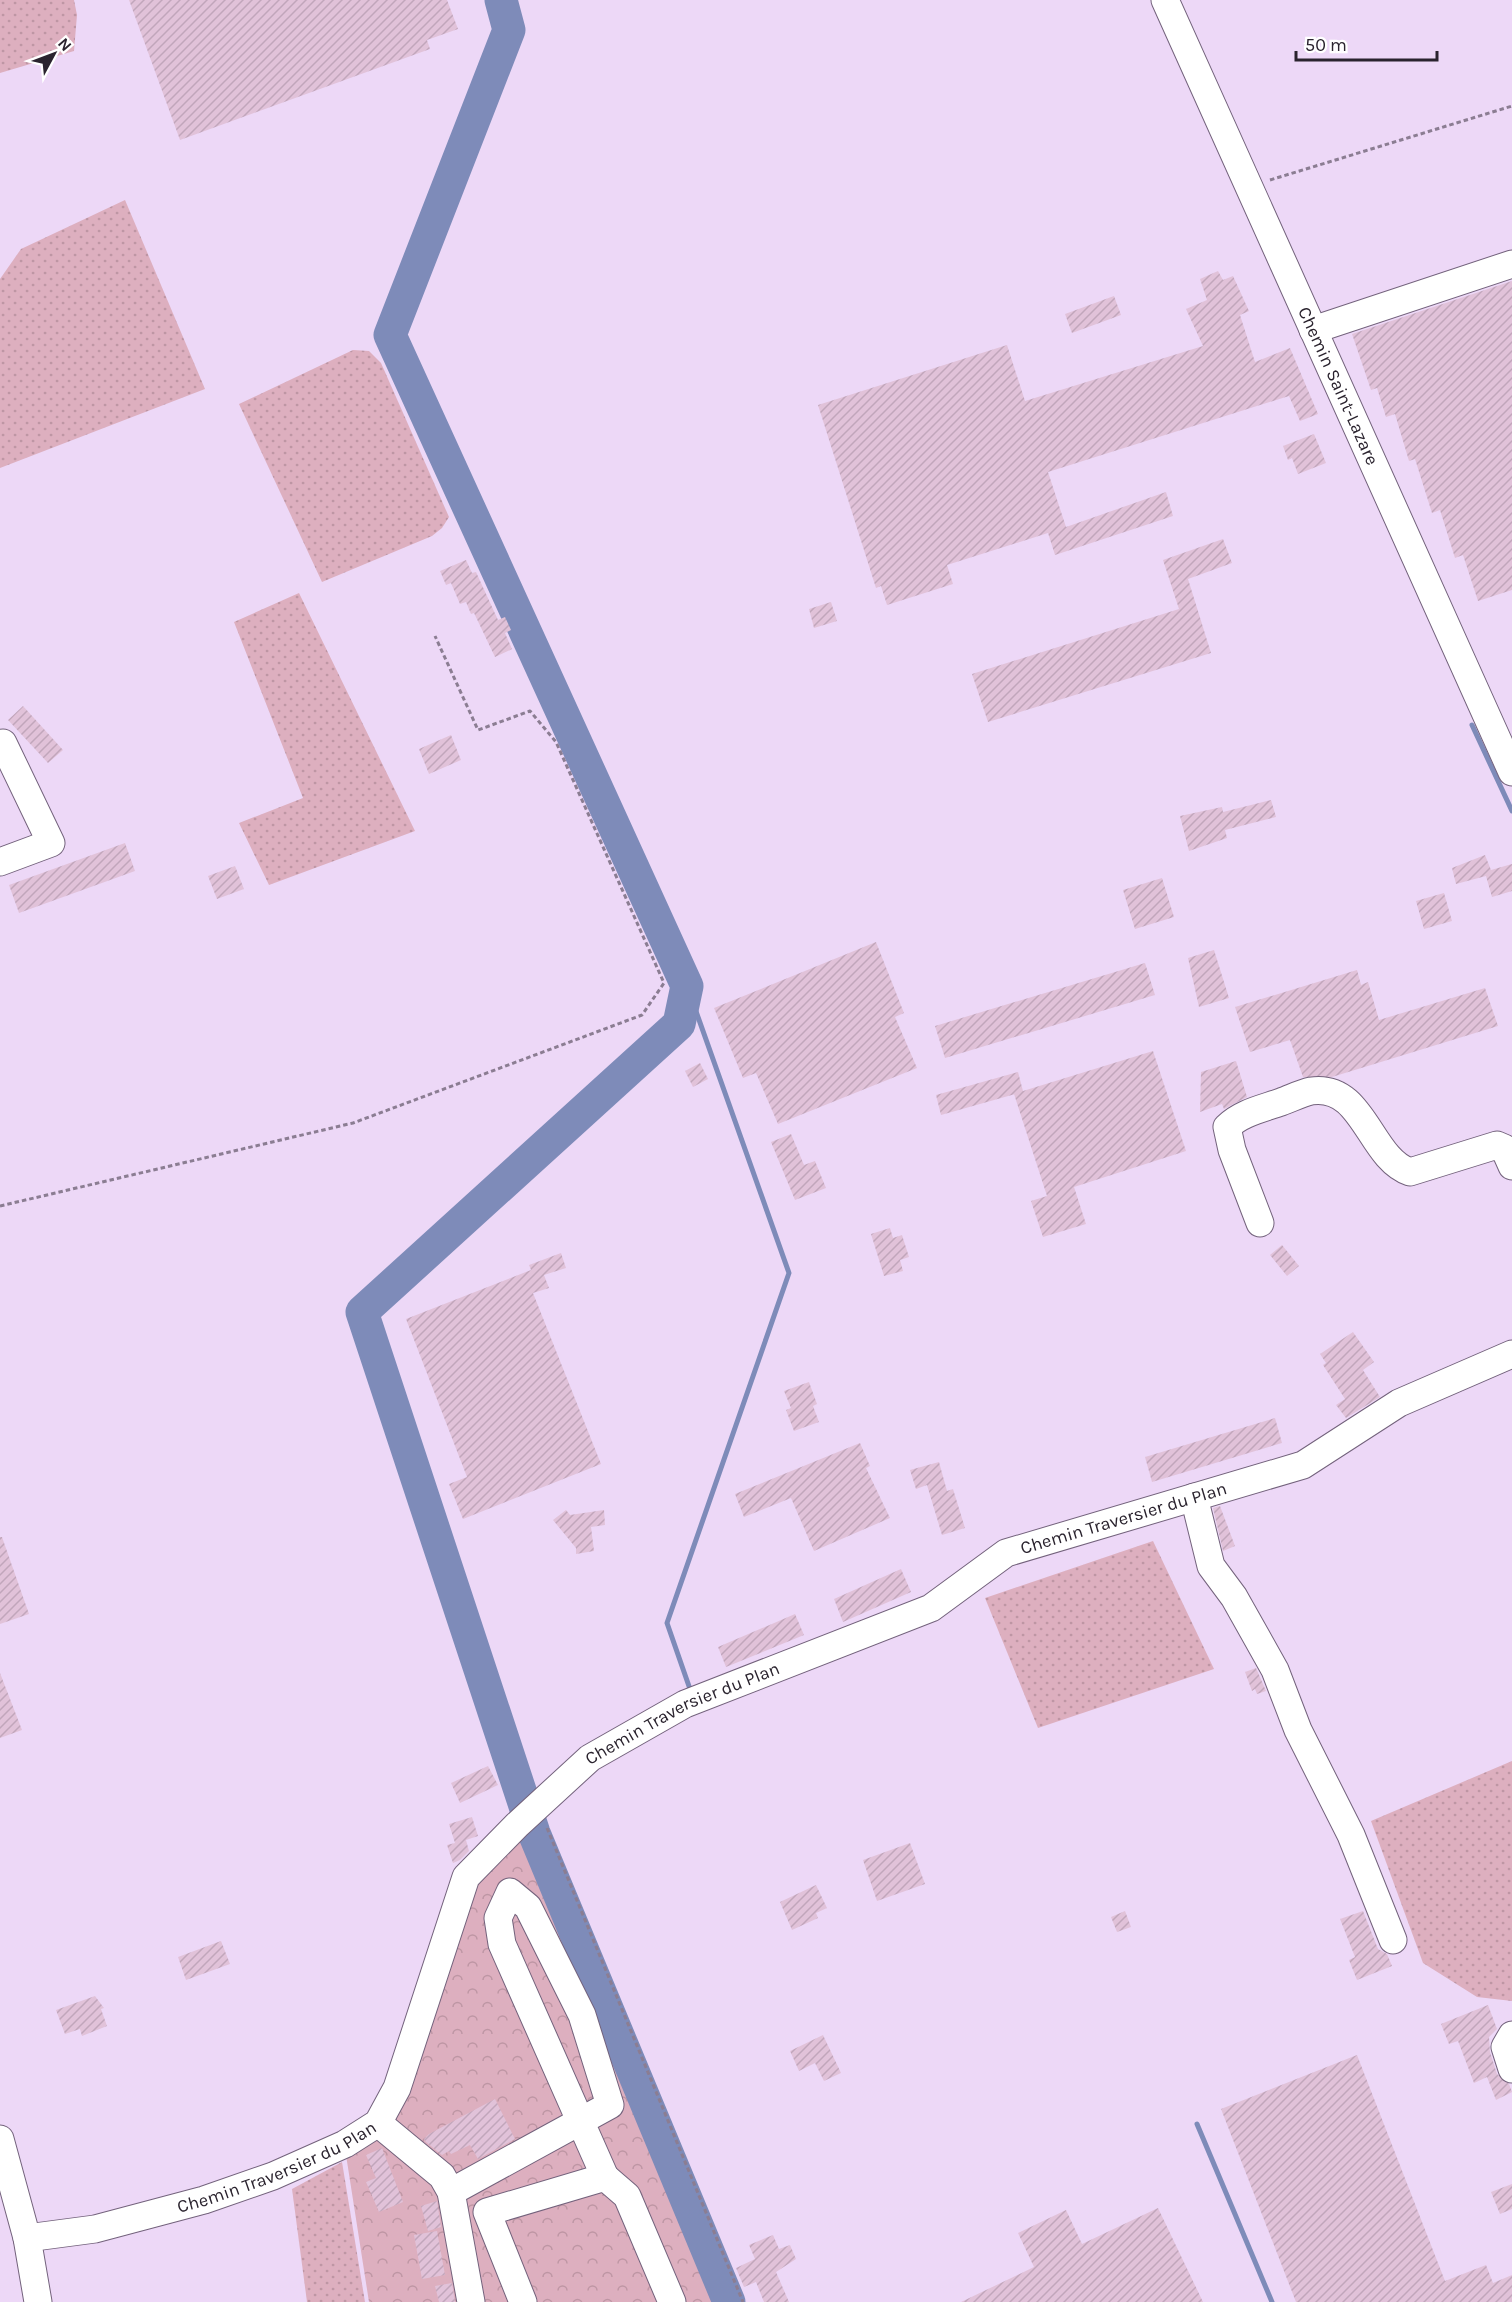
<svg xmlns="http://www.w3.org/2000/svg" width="1512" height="2302" font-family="Karla,sans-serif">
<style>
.grass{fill:url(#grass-dots)}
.park{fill:url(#park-crowns)}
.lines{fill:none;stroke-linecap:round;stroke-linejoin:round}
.stream{stroke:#7e8bb9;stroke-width:5}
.river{stroke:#7e8bb9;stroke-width:33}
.building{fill:url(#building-hatch)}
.minor-casing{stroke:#73627c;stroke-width:29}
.path{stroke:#8b7d92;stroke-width:3;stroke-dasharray:4.5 3;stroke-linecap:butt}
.minor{stroke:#fff;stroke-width:27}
.labels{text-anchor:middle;stroke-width:4.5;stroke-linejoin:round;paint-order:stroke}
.street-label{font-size:18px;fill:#2a232e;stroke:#fff}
</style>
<defs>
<pattern id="grass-dots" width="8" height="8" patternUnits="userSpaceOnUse" patternTransform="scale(1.5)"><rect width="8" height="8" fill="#ddafbf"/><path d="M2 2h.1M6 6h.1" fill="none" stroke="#be96a4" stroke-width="1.8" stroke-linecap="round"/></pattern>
<pattern id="park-crowns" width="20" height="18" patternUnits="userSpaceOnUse" patternTransform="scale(1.5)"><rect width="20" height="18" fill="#ddafbf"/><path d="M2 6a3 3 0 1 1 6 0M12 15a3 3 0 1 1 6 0" fill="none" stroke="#be96a4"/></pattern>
<pattern id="building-hatch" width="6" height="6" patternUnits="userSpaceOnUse" patternTransform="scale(1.5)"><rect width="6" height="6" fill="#e1c2d9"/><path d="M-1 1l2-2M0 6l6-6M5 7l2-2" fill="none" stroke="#c1a6bb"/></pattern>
</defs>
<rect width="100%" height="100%" fill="#edd8f7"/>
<g class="grass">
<path d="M 0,0 L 74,0 L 77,15 L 74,51 L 0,73 Z"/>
<path d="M 125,200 L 205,389 L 0,468 L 0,279 L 21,249 Z"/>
<path d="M 353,350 L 369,351 L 381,363 L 449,517 L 442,528 L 432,536 L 322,582 L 239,404 Z"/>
<path d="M 299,593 L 415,831 L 269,885 L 239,823 L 303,798 L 234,622 Z"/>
<path d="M 1153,1541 L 1214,1669 L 1038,1728 L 985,1598 Z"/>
<path d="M 1512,1761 L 1512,2001 L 1477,1997 L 1423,1963 L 1371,1821 Z"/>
<path d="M 342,2162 L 365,2302 L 307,2302 L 292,2189 Z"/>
</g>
<path class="park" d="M 524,1839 L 638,2116 L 718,2302 L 369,2302 L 346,2155 L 384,2126 L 470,1886 L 488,1863 Z"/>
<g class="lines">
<g class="stream">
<path d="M 1472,725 L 1512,811"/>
<path d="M 687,986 L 789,1273 L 667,1623 L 691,1692"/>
<path d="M 1197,2124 L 1272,2302"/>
</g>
<path class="river" d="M 501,0 L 509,30 L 390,335 L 687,986 L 679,1024 L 362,1312 L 534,1833 L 729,2302"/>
</g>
<g class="building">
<path d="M 129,0 L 447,0 L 458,29 L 427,40 L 430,49 L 180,140 Z"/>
<path d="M 1218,271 L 1223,280 L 1233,276 L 1249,311 L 1240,315 L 1255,362 L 1290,348 L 1318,414 L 1300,421 L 1289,396 L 1048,472 L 1066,527 L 1166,492 L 1173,516 L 1055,555 L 1048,533 L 947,565 L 953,584 L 887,605 L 881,586 L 876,588 L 818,405 L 1007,345 L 1025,401 L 1203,346 L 1186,309 L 1207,300 L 1200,279 Z"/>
<path d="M 1512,281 L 1512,590 L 1478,601 L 1463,555 L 1455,558 L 1440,510 L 1432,513 L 1415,459 L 1409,461 L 1395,414 L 1386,417 L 1377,388 L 1371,390 L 1352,334 Z"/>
<path d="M 1114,296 L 1121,315 L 1072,333 L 1065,314 Z"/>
<path d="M 1314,434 L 1326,463 L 1298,474 L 1292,458 L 1288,460 L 1283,446 Z"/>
<path d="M 1223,539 L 1232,563 L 1188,579 L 1211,653 L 988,722 L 972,674 L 1179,609 L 1163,560 Z"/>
<path d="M 466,560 L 472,573 L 476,572 L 498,620 L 505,617 L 511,630 L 505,633 L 512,649 L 495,657 L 474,613 L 471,614 L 466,602 L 460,604 L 451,583 L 446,585 L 440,571 Z"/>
<path d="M 831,602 L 837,621 L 814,628 L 809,609 Z"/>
<path d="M 23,706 L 63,750 L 48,763 L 8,720 Z"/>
<path d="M 451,735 L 461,760 L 429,774 L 419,749 Z"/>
<path d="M 1271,800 L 1276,817 L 1225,830 L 1227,838 L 1189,851 L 1180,816 L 1222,807 L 1223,812 Z"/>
<path d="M 125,843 L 135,871 L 19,913 L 9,885 Z"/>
<path d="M 1485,855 L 1491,870 L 1512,864 L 1512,891 L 1492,897 L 1486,876 L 1456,884 L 1452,868 Z"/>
<path d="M 235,866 L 244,889 L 217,899 L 208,876 Z"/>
<path d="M 1162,878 L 1174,917 L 1135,929 L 1123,890 Z"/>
<path d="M 1444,893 L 1452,921 L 1424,929 L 1416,901 Z"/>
<path d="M 876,942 L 904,1013 L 895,1017 L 917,1068 L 778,1124 L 756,1073 L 743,1078 L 714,1008 Z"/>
<path d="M 1214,950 L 1229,998 L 1199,1007 L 1188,958 Z"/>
<path d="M 1145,963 L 1155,995 L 945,1058 L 935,1026 Z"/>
<path d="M 1357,970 L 1361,985 L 1368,982 L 1379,1020 L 1485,988 L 1498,1026 L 1332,1077 L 1303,1077 L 1290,1040 L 1250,1052 L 1235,1007 Z"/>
<path d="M 1153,1051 L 1186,1151 L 1074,1187 L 1086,1224 L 1043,1237 L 1031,1201 L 1047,1196 L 1014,1094 L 1022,1092 L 941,1115 L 936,1095 L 1018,1072 L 1023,1091 Z"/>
<path d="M 1236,1061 L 1247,1097 L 1224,1109 L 1222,1104 L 1200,1112 L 1201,1072 Z"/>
<path d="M 700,1063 L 708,1079 L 693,1087 L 685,1071 Z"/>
<path d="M 791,1134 L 804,1165 L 815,1161 L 826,1188 L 795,1200 L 771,1142 Z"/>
<path d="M 890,1228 L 893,1238 L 902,1235 L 909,1257 L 900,1260 L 903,1271 L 884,1276 L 871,1234 Z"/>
<path d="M 1282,1245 L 1299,1266 L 1287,1276 L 1270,1255 Z"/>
<path d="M 561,1253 L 566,1268 L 544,1275 L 549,1288 L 533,1293 L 601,1464 L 463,1519 L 449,1484 L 467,1477 L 406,1319 L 531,1270 L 529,1265 Z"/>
<path d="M 1353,1332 L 1374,1362 L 1363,1370 L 1380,1397 L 1346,1418 L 1336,1405 L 1345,1399 L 1323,1365 L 1326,1363 L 1320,1354 Z"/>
<path d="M 809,1382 L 817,1404 L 813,1406 L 819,1422 L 794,1431 L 786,1410 L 791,1408 L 784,1391 Z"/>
<path d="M 1275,1418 L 1282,1443 L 1152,1482 L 1145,1457 Z"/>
<path d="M 860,1443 L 870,1466 L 866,1468 L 890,1518 L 814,1551 L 791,1498 L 744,1517 L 735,1494 Z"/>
<path d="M 939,1462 L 947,1491 L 953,1489 L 965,1528 L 942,1535 L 927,1485 L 916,1489 L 910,1470 Z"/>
<path d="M 1220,1506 L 1235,1546 L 1223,1551 L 1213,1508 Z"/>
<path d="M 566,1510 L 570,1515 L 604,1510 L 605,1525 L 591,1527 L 594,1551 L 576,1554 L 576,1548 L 553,1520 Z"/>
<path d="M 0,1537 L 2,1537 L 29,1614 L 0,1624 Z"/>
<path d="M 901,1569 L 911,1592 L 843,1622 L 834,1599 Z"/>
<path d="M 795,1614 L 804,1635 L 726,1667 L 718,1647 Z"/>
<path d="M 1256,1668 L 1266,1691 L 1257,1694 L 1255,1689 L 1252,1691 L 1245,1672 Z"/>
<path d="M 0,1673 L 22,1730 L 0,1738 Z"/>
<path d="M 488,1766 L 498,1785 L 460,1803 L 451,1783 Z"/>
<path d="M 472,1817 L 478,1836 L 466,1840 L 469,1851 L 460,1860 L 453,1863 L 447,1845 L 455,1843 L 449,1824 Z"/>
<path d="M 910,1843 L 925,1884 L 877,1901 L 863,1860 Z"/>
<path d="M 816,1885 L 827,1908 L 816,1913 L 818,1918 L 792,1930 L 780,1902 Z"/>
<path d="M 1125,1911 L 1131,1927 L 1117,1932 L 1111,1917 Z"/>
<path d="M 1363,1911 L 1378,1949 L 1387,1954 L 1392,1966 L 1357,1980 L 1349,1960 L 1355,1957 L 1340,1919 Z"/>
<path d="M 221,1941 L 230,1964 L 186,1980 L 178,1957 Z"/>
<path d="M 95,1996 L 104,2008 L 101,2009 L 107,2026 L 82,2036 L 80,2029 L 65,2034 L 56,2010 Z"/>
<path d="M 1488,2005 L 1497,2029 L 1489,2037 L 1490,2052 L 1497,2074 L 1509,2084 L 1512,2092 L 1496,2100 L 1487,2077 L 1474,2083 L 1458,2041 L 1449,2044 L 1441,2024 Z"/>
<path d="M 823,2035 L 841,2073 L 824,2081 L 815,2063 L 799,2071 L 790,2051 Z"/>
<path d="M 1357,2055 L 1445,2281 L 1486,2265 L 1493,2283 L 1512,2275 L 1512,2302 L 1296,2302 L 1221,2109 Z"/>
<path d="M 495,2099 L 515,2139 L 478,2159 L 470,2145 L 451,2154 L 449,2151 L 442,2155 L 426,2142 L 424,2139 L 429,2134 Z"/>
<path d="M 382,2148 L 403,2202 L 379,2212 L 366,2182 L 376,2178 L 366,2155 Z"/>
<path d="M 1512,2184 L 1512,2209 L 1500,2214 L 1491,2192 Z"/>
<path d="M 437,2201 L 441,2227 L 428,2231 L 421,2206 Z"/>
<path d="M 1158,2208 L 1203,2302 L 961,2302 L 1034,2267 L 1018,2233 L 1066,2210 L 1082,2244 Z"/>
<path d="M 437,2231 L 445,2275 L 422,2279 L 414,2235 Z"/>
<path d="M 773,2235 L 779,2249 L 790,2245 L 796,2259 L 776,2272 L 789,2302 L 764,2302 L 756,2282 L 744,2287 L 736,2268 L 755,2259 L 749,2245 Z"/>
<path d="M 452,2283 L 455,2302 L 439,2302 L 435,2286 Z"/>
</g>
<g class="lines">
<defs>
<g id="minor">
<path id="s1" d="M 1165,0 L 1512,772"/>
<path d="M 1313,330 L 1512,264"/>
<path d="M 0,744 L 3,743 L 51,843 L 0,862"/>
<path d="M 1260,1223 L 1232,1150 L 1227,1127 C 1241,1113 1261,1109 1281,1102 C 1290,1099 1301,1093 1311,1091 C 1364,1083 1369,1158 1410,1172 L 1497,1145 L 1504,1148 L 1512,1166"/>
<path d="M 1194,1497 L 1211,1566 L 1234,1597 L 1275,1670 L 1298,1730 L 1351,1835 L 1393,1940"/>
<path d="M 1512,2035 L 1505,2047 L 1512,2069"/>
<path d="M 378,2123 L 442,2176 L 451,2192 L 471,2302"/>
<path d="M 0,2139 L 27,2238 L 38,2302"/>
<path d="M 451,2192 L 610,2105 L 582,2015 L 528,1907 L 510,1892 L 498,1918 L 502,1944 L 605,2177"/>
<path id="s2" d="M 27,2238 L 95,2229 L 204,2200 L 273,2176 L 345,2144 L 378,2123 L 397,2088 L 466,1877 L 517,1825 L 590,1758 L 685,1704 L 931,1608 L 1006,1553 L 1303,1465 L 1399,1403 L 1512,1354"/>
<path d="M 523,2302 L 487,2212 L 605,2177 L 627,2196 L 672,2302"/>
</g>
</defs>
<use href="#minor" class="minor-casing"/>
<g class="path">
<path d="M 1270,180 L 1512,106"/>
<path d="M 0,1206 L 353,1123 L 642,1015 L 664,983 L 556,742 L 530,711 L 478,730 L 435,636"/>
<path d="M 547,1828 L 743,2302"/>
</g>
<use href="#minor" class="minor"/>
</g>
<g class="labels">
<g class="street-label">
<text dy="6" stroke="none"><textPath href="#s1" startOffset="423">Chemin Saint-Lazare</textPath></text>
<text dy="6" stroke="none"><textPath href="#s2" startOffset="1395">Chemin Traversier du Plan</textPath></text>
<text dy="6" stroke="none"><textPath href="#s2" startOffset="909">Chemin Traversier du Plan</textPath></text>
<text dy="6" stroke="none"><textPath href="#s2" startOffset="261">Chemin Traversier du Plan</textPath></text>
</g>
</g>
<g transform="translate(54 54) rotate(49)" stroke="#ffffff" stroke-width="4.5" paint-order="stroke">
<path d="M0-4.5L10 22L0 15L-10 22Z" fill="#2a232e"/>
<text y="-9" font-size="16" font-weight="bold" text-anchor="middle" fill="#2a232e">N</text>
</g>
<path d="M1296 51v9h141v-9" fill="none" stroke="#2a232e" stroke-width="3"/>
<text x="1305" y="51" font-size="18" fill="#2a232e" stroke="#ffffff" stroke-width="4.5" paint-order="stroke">50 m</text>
</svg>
